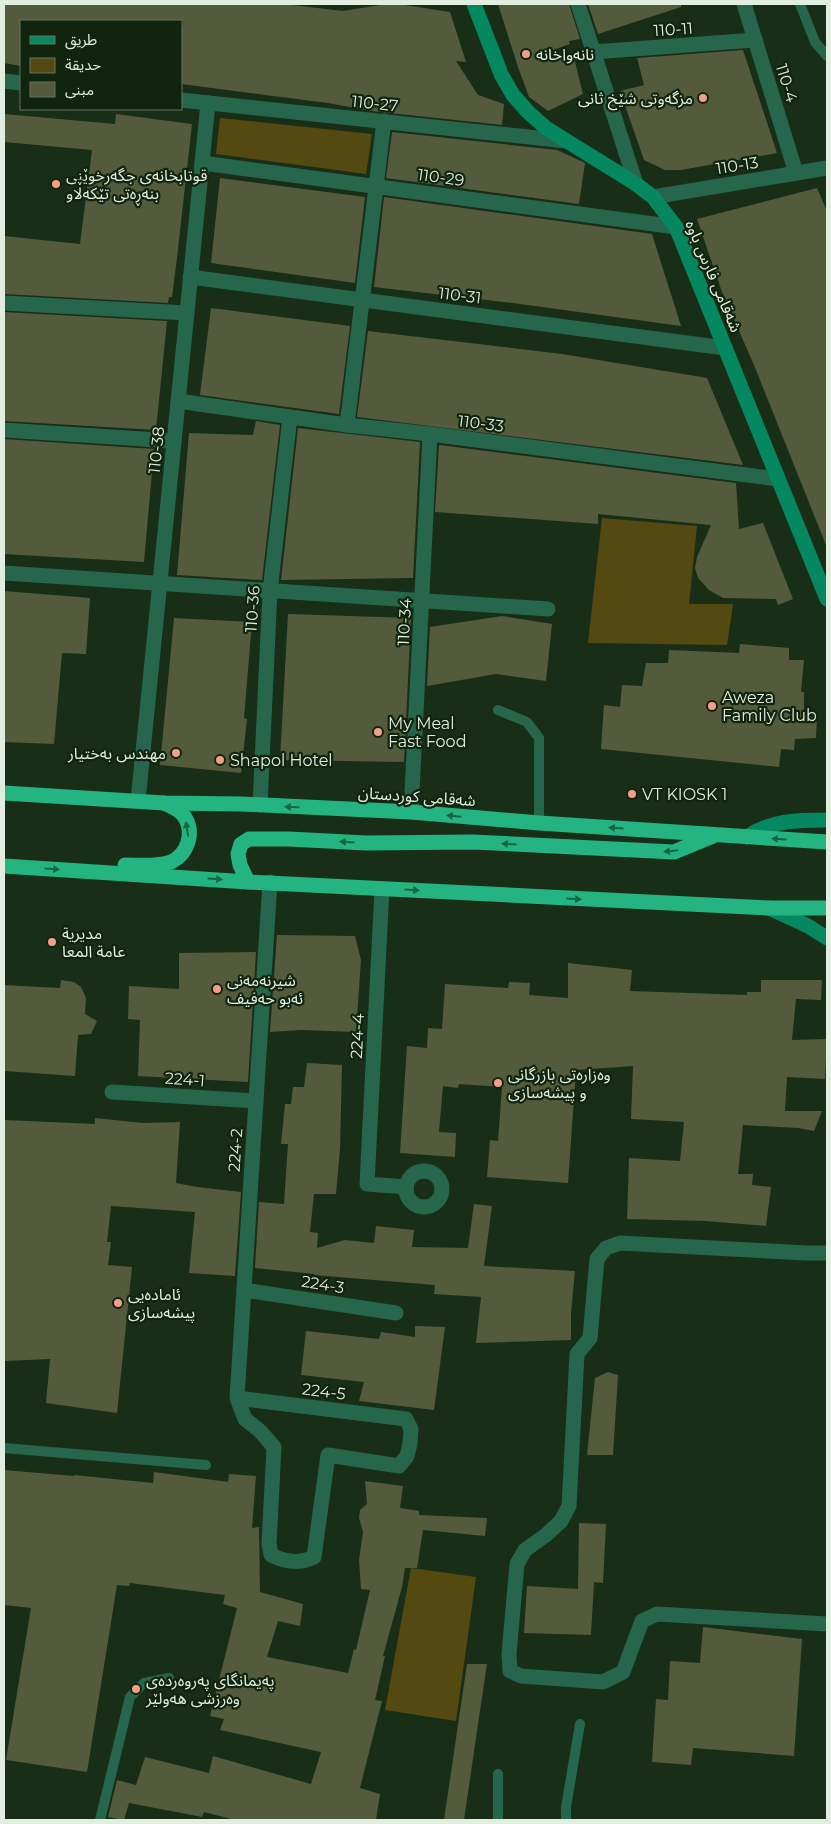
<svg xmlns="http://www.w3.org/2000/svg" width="831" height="1824" font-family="Montserrat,'Noto Sans Arabic',sans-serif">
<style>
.green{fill:#544a11}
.building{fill:#535b3c}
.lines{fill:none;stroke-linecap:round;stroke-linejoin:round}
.lane{stroke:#26664c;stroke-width:10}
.street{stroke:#26664c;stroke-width:15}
.secondary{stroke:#058860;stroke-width:15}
.highway{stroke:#24b482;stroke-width:15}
.oneway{fill:#196542}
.poi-dot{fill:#f49e8a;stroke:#10240e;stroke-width:2}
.labels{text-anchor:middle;stroke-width:4.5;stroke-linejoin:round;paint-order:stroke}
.street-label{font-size:16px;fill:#e1eedf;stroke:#10240e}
.poi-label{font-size:16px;fill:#e1eedf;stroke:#10240e;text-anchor:start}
</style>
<rect width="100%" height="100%" fill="#192e17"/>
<g class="green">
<path d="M 220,118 L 372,134 L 366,174 L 216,154 Z"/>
<path d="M 602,518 L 697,526 L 689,604 L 733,604 L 727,645 L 588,643 Z"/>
<path d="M 411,1568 L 476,1577 L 456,1721 L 385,1710 Z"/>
</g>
<g class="building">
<path d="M 4,4 L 283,4 L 343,11 L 387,4 L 398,4 L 450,12 L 466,62 L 456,61 L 478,95 L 504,104 L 502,125 L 371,111 L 328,103 L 181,84 L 181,37 L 183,21 L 21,21 L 21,66 L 4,63 Z"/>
<path d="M 498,4 L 569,4 L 580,39 L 569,41 L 570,44 L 539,55 L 573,54 L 583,94 L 548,111 L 529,97 L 518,67 Z"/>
<path d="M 588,4 L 681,4 L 681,7 L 598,34 Z"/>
<path d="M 743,50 L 777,153 L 681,170 L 665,170 L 644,160 L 620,91 L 644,85 L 637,58 Z"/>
<path d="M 4,114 L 115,124 L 116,114 L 192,124 L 177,258 L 172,297 L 169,297 L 168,303 L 4,294 L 4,236 L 80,244 L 92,150 L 4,142 Z"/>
<path d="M 392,132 L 557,150 L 585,163 L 579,204 L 386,178 Z"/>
<path d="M 220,178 L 365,197 L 355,283 L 211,263 Z"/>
<path d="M 817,188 L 827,211 L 826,545 L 754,365 L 722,292 L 697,219 Z"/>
<path d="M 384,197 L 652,234 L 681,326 L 513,303 L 374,287 Z"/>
<path d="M 211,308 L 350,326 L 339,414 L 200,395 Z"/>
<path d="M 4,312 L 167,321 L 156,430 L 4,421 Z"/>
<path d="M 368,331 L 562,354 L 707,378 L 743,465 L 357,417 Z"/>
<path d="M 256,421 L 280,425 L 262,580 L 177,575 L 189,433 L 253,435 Z"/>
<path d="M 298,428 L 420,442 L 413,578 L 281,580 Z"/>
<path d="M 4,439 L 154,449 L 144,562 L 4,554 Z"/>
<path d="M 439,445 L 736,483 L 739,529 L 763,523 L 793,599 L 778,605 L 776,599 L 723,598 L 709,590 L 698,578 L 695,568 L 697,557 L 711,525 L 598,514 L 598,524 L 435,512 Z"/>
<path d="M 4,591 L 90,598 L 86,654 L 62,653 L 54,744 L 4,742 Z"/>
<path d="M 288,614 L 411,618 L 404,762 L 280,760 Z"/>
<path d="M 502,616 L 552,624 L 546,681 L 496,674 L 427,686 L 430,627 Z"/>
<path d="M 174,618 L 252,622 L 244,718 L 247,719 L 241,773 L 160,765 Z"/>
<path d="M 740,644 L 789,648 L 789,660 L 804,660 L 801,692 L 804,692 L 804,716 L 817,717 L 816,738 L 795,739 L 794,750 L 781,749 L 779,767 L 601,749 L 604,705 L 620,707 L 622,685 L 642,686 L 646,663 L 668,663 L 669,650 L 739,653 Z"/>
<path d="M 277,935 L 355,936 L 361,960 L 356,1032 L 301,1030 L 270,1032 Z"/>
<path d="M 256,952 L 248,1082 L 138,1076 L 140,1020 L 128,1019 L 129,986 L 179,989 L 179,953 Z"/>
<path d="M 568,963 L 632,970 L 630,991 L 747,995 L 747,992 L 761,992 L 761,980 L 822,980 L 821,1000 L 796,999 L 792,1040 L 827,1039 L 825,1079 L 787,1077 L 785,1111 L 822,1111 L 814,1131 L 798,1128 L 743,1125 L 738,1174 L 753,1174 L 752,1185 L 771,1187 L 766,1226 L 705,1221 L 627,1219 L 629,1158 L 680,1161 L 684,1122 L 631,1119 L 633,1066 L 576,1070 L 568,1183 L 487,1177 L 490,1140 L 498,1141 L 502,1087 L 459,1084 L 458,1088 L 443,1086 L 439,1132 L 456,1133 L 455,1157 L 400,1153 L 407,1046 L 427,1048 L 428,1028 L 442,1029 L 445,984 L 508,988 L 509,982 L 530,983 L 529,995 L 568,998 Z"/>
<path d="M 61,980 L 74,982 L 81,987 L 86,998 L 85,1014 L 97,1021 L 91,1034 L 78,1035 L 75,1076 L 4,1071 L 4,985 L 60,988 Z"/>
<path d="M 307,1063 L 342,1065 L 340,1149 L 336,1194 L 314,1194 L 310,1232 L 318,1233 L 317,1248 L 345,1240 L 374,1243 L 376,1226 L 414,1230 L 412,1247 L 468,1248 L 474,1204 L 492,1206 L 484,1266 L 575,1271 L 571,1313 L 571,1340 L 476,1343 L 481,1297 L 434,1294 L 435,1285 L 314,1275 L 315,1274 L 255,1268 L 259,1202 L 284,1204 L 288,1144 L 281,1144 L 285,1104 L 291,1104 L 293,1087 L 304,1087 Z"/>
<path d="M 95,1118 L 143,1123 L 180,1122 L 176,1183 L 197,1187 L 241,1192 L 235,1276 L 189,1273 L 195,1212 L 111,1206 L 107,1242 L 111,1242 L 108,1265 L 132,1267 L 117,1413 L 46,1403 L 50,1359 L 4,1361 L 4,1120 L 95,1124 Z"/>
<path d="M 415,1326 L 445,1327 L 434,1410 L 359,1401 L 364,1382 L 301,1375 L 306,1331 L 379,1339 L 381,1332 L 415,1337 Z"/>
<path d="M 608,1372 L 618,1375 L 613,1455 L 587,1455 L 595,1378 Z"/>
<path d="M 4,1470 L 74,1476 L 74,1475 L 153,1483 L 154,1472 L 228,1482 L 229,1474 L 256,1476 L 252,1528 L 259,1527 L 260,1592 L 303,1604 L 300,1626 L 278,1621 L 267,1657 L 348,1673 L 354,1649 L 356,1650 L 370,1590 L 361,1589 L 359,1560 L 363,1532 L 359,1518 L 360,1510 L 367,1504 L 365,1481 L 403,1486 L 400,1508 L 419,1511 L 419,1515 L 487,1518 L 485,1536 L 423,1530 L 417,1568 L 405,1568 L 402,1587 L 383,1656 L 385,1656 L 375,1700 L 382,1701 L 360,1788 L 380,1794 L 376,1820 L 235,1820 L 204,1812 L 202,1817 L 129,1803 L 124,1820 L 108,1817 L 117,1780 L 136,1785 L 145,1757 L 209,1773 L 213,1756 L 311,1784 L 321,1752 L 220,1730 L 224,1719 L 210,1716 L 237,1608 L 223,1604 L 225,1595 L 130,1583 L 129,1586 L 117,1585 L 87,1772 L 6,1760 L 31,1608 L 4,1605 Z"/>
<path d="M 579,1523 L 606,1524 L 603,1583 L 594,1582 L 591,1635 L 524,1633 L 527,1586 L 578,1589 Z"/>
<path d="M 703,1627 L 802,1639 L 794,1756 L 693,1748 L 691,1765 L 652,1762 L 656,1699 L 668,1700 L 670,1661 L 700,1663 Z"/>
<path d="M 467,1664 L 487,1664 L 478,1724 L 464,1820 L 444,1820 Z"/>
</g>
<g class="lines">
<g class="lane">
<path d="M 800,4 L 815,42 L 827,56"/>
<path d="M 498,710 L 527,722 L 539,738 L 539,823"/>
<path d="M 4,1448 L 206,1465"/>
<path d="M 100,1820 L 130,1697 L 144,1683 L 169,1678"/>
<path d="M 498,1820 L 498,1774"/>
<path d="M 566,1820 L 566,1807 L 580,1724"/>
</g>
<g class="street">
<path d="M 578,4 L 636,184"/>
<path d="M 744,4 L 796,173"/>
<path d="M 593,52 L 755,40"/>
<path d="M 4,81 L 21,83"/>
<path d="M 181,100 L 566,141"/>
<path d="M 202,163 L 676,227"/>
<path d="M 653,197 L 827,168"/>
<path d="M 190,277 L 725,348"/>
<path d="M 4,303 L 187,313"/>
<path d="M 178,401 L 347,425 L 430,434 L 778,479"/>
<path d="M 347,425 L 384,121"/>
<path d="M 4,430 L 174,441"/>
<path d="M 4,573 L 548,609"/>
<path d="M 138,801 L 208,103"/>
<path d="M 260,805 L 270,591 L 290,417"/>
<path d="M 411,812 L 430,434"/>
<path d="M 382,889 L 367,1184 L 406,1187"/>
<path d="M 112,1092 L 256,1101"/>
<circle cx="424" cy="1189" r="18"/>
<path d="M 827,1253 L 806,1253 L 620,1243 L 606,1248 L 597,1259 L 590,1338 L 577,1354 L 569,1506 L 561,1521 L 546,1535 L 525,1550 L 517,1564 L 509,1654 L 510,1671 L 521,1676 L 603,1682 L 623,1672 L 642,1621 L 657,1614 L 827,1624"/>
<path d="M 244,1290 L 396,1313"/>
<path d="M 237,1398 L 406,1419 L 411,1429 L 410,1444 L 407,1456 L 399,1466 L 328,1455 L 314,1557 C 300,1564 285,1562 271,1555 L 269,1544 L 274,1447 L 260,1431 L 245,1419 L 237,1398 L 270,882"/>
</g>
<g class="secondary">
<path d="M 474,4 L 501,74 L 513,95 L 528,112 L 546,128 L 636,184 L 653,197 L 676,227 L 827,599"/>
<path d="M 747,837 C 771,820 799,820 827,820"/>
<path d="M 769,908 L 808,926 L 827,938"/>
</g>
<g class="highway">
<path d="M 4,793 L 164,803 L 241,804 L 411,812 L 539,823 L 827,842"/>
<path d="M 125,865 C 139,865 158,867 171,862 C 188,854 195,832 184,816 C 179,809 172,807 164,803"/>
<path d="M 4,866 L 248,882 L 769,908 L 827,908"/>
<path d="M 248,882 L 240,865 L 238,854 L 241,844 L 249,839 L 289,839 L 366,843 L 473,842 L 674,852 L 713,836"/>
</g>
</g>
<defs><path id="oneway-solid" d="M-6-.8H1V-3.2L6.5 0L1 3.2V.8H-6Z" transform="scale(1.25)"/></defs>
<g class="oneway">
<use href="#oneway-solid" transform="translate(292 807) rotate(-178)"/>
<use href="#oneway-solid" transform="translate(454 816) rotate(-175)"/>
<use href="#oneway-solid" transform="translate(616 828) rotate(-176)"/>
<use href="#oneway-solid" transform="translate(187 829) rotate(-99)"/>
<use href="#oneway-solid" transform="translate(779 839) rotate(-176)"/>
<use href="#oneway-solid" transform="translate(347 842) rotate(-177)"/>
<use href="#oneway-solid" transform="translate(509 844) rotate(-177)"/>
<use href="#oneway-solid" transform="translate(671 851) rotate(174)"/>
<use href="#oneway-solid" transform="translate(52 869) rotate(4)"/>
<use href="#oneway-solid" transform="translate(215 879) rotate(3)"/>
<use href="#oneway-solid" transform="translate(412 890) rotate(3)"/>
<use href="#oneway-solid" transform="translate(574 899) rotate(3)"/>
</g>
<g class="poi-dot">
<circle cx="526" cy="54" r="5"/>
<circle cx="703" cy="98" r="5"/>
<circle cx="56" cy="184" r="5"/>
<circle cx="712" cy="706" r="5"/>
<circle cx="378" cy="732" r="5"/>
<circle cx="176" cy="753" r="5"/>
<circle cx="220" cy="760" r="5"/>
<circle cx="632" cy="794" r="5"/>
<circle cx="52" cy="942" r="5"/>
<circle cx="217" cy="989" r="5"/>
<circle cx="498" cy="1083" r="5"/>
<circle cx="118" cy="1303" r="5"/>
<circle cx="136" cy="1689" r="5"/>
</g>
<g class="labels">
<g class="street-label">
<text transform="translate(673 29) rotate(-4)" y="6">110-11</text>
<text transform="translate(787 83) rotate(73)" y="6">110-4</text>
<text transform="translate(375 103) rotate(6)" y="6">110-27</text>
<text transform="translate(737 165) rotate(-9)" y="6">110-13</text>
<text transform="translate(441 177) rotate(8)" y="6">110-29</text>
<text transform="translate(714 276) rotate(67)" y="6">شەقامی فارس باوە</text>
<text transform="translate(460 295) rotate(7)" y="6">110-31</text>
<text transform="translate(481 423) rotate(7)" y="6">110-33</text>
<text transform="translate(156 450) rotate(-84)" y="6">110-38</text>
<text transform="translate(252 609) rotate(-86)" y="6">110-36</text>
<text transform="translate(404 622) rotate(-87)" y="6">110-34</text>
<text transform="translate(417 796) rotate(4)" y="6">شەقامی کوردستان</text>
<text transform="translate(357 1036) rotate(-87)" y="6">224-4</text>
<text transform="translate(185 1079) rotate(4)" y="6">224-1</text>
<text transform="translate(235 1150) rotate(-86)" y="6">224-2</text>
<text transform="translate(323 1284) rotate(9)" y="6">224-3</text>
<text transform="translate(324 1391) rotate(7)" y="6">224-5</text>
</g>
<g class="poi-label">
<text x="536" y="60">نانەواخانە</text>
<text x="693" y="104" text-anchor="end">مزگەوتی شێخ ثانی</text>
<text x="66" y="181">قوتابخانەی جگەرخوێنی<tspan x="66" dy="18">بنەڕەتی تێکەڵاو</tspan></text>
<text x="722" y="703">Aweza<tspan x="722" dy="18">Family Club</tspan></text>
<text x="388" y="729">My Meal<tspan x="388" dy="18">Fast Food</tspan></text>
<text x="166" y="759" text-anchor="end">مهندس بەختیار</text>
<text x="230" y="766">Shapol Hotel</text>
<text x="642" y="800">VT KIOSK 1</text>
<text x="62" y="939">مدیریة<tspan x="62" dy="18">عامة المعا</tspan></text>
<text x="227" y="986">شیرنەمەنی<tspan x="227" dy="18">ئەبو حەفیف</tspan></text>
<text x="508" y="1080">وەزارەتی بازرگانی<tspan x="508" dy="18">و پیشەسازی</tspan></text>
<text x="128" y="1300">ئامادەیی<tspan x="128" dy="18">پیشەسازی</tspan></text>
<text x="146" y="1686">پەیمانگای پەروەردەی<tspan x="146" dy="18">وەرزشی هەولێر</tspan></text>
</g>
</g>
<rect width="831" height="1824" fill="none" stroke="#e1eedf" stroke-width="10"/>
<rect x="20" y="20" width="162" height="90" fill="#10240e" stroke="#647562"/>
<rect x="30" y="36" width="25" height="8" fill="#058860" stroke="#647562"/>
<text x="65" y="45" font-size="15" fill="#e1eedf">طريق</text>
<rect x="30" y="58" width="25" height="15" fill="#544a11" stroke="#647562"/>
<text x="65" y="70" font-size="15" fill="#e1eedf">حديقة</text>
<rect x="30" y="82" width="25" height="15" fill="#535b3c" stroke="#647562"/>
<text x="65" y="95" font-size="15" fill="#e1eedf">مبنى</text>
</svg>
